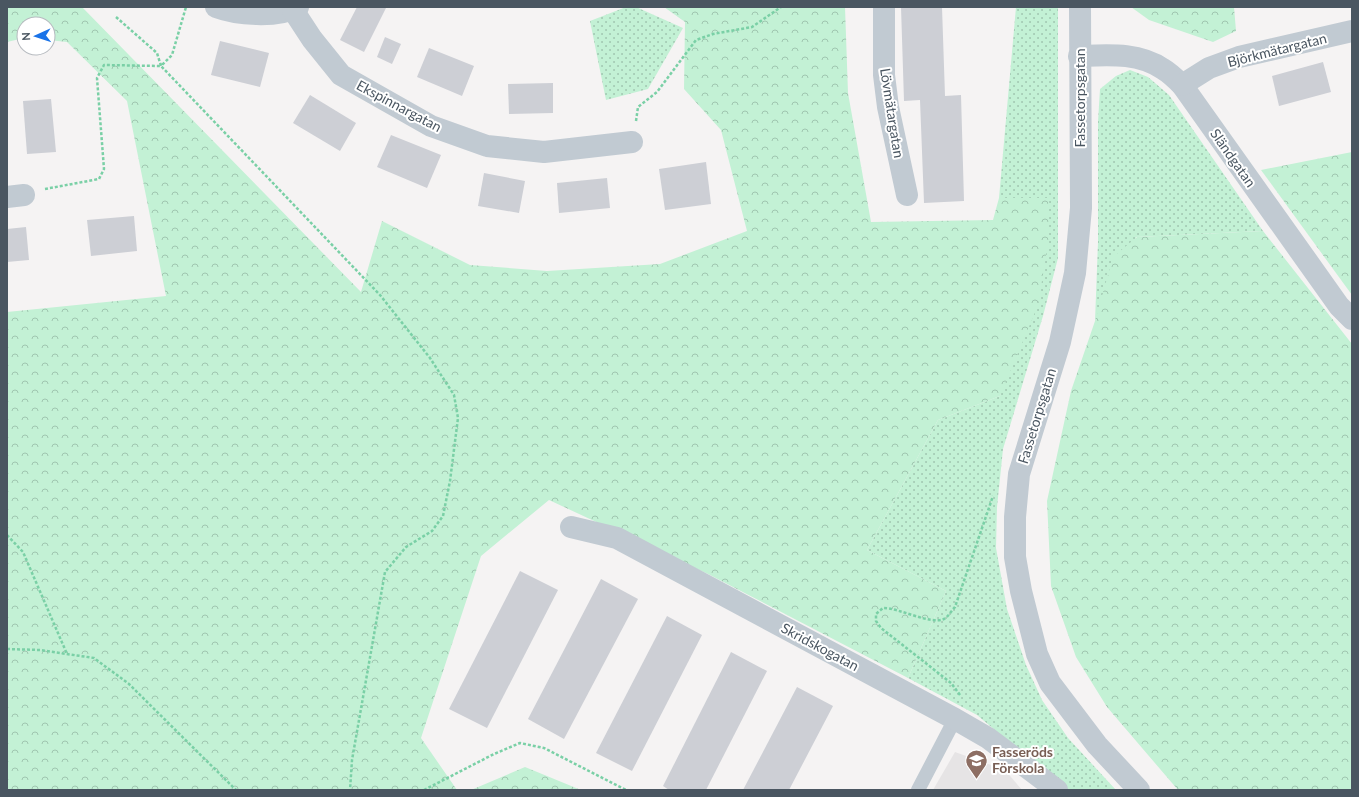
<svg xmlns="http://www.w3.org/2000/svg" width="1359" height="797" font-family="Lato,sans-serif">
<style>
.education{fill:#e6e4e5}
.grass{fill:url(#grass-dots)}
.forest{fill:url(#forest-crowns)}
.building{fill:#cdcfd5}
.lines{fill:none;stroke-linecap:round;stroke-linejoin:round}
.path{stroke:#7ad0a6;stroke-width:2.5;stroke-dasharray:3 2;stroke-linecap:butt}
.service{stroke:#c1cad2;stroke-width:14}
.minor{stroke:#c1cad2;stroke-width:22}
.labels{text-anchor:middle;stroke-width:4;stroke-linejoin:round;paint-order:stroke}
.street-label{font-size:14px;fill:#4a5661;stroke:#fff}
.education-label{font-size:14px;font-weight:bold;fill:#785e54;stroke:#fff;text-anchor:start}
</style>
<defs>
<pattern id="grass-dots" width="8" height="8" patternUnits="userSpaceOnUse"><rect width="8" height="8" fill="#c3f1d5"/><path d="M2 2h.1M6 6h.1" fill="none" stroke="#a0c6b0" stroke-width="1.8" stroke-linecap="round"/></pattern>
<pattern id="forest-crowns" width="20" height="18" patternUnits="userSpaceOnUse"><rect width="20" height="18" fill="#c3f1d5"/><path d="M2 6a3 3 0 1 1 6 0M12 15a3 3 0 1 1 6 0" fill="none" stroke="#a0c6b0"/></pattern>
</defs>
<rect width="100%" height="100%" fill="#f5f3f3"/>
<path class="education" d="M 955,752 L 1005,770 L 1022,790 L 933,790 Z"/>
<g class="grass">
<path d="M 626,7 L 636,7 L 683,28 L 648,89 L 606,100 L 590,21 Z"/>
<path d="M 1016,7 L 1058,7 L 1058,258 L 1043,316 L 1003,449 L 997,507 L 996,548 L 1007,609 L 1026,665 L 1042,700 L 1068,738 L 1116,790 L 1067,790 L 977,715 L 908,678 L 946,591 L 867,550 L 938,420 L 1000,396 L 1048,198 L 999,198 Z"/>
<path d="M 1130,70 L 1148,77 L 1169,95 L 1263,231 L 1136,237 L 1095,321 L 1098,242 L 1098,122 L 1100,89 L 1116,76 Z"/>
</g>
<g class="forest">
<path d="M 7,7 L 82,7 L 361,292 L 382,221 L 470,265 L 547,271 L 660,264 L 747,231 L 721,130 L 684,89 L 685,22 L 664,7 L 845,7 L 848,93 L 871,222 L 993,220 L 999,198 L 1048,198 L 1049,237 L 1038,305 L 1000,396 L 938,420 L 867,550 L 946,591 L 908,678 L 708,574 L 549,500 L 481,556 L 421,738 L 457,790 L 7,790 L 7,312 L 166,296 L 127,101 L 67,42 L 48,40 L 48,24 L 24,24 L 24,38 L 7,42 Z"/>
<path d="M 1131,7 L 1234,7 L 1236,31 L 1213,42 L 1149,20 Z"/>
<path d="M 1352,152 L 1352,295 L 1261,170 Z"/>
<path d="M 1263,231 L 1352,344 L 1352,790 L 1178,790 L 1107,707 L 1076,657 L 1051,586 L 1047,501 L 1071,391 L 1095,321 L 1113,257 L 1137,237 Z"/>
<path d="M 525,767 L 581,790 L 471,790 Z"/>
</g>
<g class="building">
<path d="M 357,7 L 386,8 L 364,52 L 340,40 Z"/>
<path d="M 901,7 L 942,7 L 945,96 L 961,95 L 964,201 L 924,203 L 920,100 L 904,101 Z"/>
<path d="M 385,37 L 401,44 L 392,64 L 377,57 Z"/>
<path d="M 220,41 L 269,53 L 260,87 L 211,75 Z"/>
<path d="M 429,48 L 474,66 L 462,96 L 417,77 Z"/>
<path d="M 1323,62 L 1331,92 L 1279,106 L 1272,76 Z"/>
<path d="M 553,83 L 553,113 L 509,114 L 508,84 Z"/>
<path d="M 310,95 L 356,123 L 340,151 L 293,123 Z"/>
<path d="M 51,99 L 56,152 L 27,154 L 23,101 Z"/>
<path d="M 391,135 L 441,155 L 427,188 L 377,167 Z"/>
<path d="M 706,162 L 711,204 L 665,210 L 659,169 Z"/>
<path d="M 484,173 L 525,181 L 519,213 L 478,206 Z"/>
<path d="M 607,178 L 610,208 L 559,213 L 557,183 Z"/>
<path d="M 134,216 L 137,251 L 91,256 L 87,220 Z"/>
<path d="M 26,227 L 29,260 L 7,262 L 7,229 Z"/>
<path d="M 520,571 L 558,590 L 487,728 L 449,709 Z"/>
<path d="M 601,579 L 638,599 L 564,739 L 528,719 Z"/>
<path d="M 667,616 L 702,635 L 632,771 L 596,753 Z"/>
<path d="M 731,652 L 767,671 L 706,790 L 669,790 L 663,786 Z"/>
<path d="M 797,687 L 833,706 L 789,790 L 743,790 Z"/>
</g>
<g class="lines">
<g class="path">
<path d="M 116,17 L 157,53 L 161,66 L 172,55 L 186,7"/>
<path d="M 636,121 L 638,107 L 657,92 L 696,40 L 713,34 L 752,27 L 781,7"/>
<path d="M 45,189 L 99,179 L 104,169 L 97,78 L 104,65 L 161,66 L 380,295 L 430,358 L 454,395 L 458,418 L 450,481 L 443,516 L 432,531 L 406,547 L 385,572 L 352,760 L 350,790"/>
<path d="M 7,535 L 23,552 L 67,654"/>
<path d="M 7,649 L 40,650 L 94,658 L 129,684 L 236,790"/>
<path d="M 960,695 L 951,683 L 881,628 L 876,621 L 876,614 L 883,608 C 900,608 930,625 944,619 C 948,617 952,610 955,607 L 993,496"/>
<path d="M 424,790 L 494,754 L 520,743 L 544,748 L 626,790"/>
</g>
<path class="service" d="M 918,790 L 955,719"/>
<g class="minor">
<path d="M 216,7 C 237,15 277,18 298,7"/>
<path d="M 884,7 L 884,75 L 888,107 L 907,195"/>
<path d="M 1080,7 L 1081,208 L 1075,273 L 1060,342 L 1019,474 L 1015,517 L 1015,557 L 1021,591 L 1037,654 L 1050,683 L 1097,745 L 1139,790"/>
<path d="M 293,10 L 312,39 L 341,75 L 431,126 L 487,146 L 544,152 L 632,142"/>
<path d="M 1079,56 C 1108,55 1138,52 1163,69 C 1170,73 1176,79 1182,85 L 1339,306 L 1352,319"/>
<path d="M 1182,85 L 1209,68 L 1239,57 L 1352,31"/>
<path d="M 7,197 L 24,195"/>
<path d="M 571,527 L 617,538 L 955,719 L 988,738 L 1057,790"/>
</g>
</g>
<defs>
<symbol id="school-pin" viewBox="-11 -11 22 30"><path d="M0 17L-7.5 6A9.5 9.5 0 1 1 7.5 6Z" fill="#8d6e63" stroke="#fff"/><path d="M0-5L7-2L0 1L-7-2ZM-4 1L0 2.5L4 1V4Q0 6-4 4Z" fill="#fff"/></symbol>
</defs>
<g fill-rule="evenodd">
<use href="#school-pin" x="964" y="748" width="25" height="34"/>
</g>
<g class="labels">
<g class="street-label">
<text transform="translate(1277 50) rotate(-14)" y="5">Björkmätargatan</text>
<text transform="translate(1080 98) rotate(-90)" y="5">Fassetorpsgatan</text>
<text transform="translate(399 106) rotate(28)" y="5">Ekspinnargatan</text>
<text transform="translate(892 113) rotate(81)" y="5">Lövmätargatan</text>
<text transform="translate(1233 158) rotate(55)" y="5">Sländgatan</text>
<text transform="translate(1037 416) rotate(-73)" y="5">Fassetorpsgatan</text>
<text transform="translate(820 647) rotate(28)" y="5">Skridskogatan</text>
</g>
<g class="education-label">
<text x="992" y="757">Fasseröds<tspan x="992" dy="16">Förskola</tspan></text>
</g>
</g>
<rect width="1359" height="797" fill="none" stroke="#4a5661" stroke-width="16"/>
<g transform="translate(36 36) rotate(267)"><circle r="19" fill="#ffffff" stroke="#b7bbc0"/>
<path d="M0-3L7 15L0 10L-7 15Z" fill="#1a73e8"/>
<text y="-6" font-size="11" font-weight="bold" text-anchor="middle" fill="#4a5661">N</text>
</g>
</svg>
